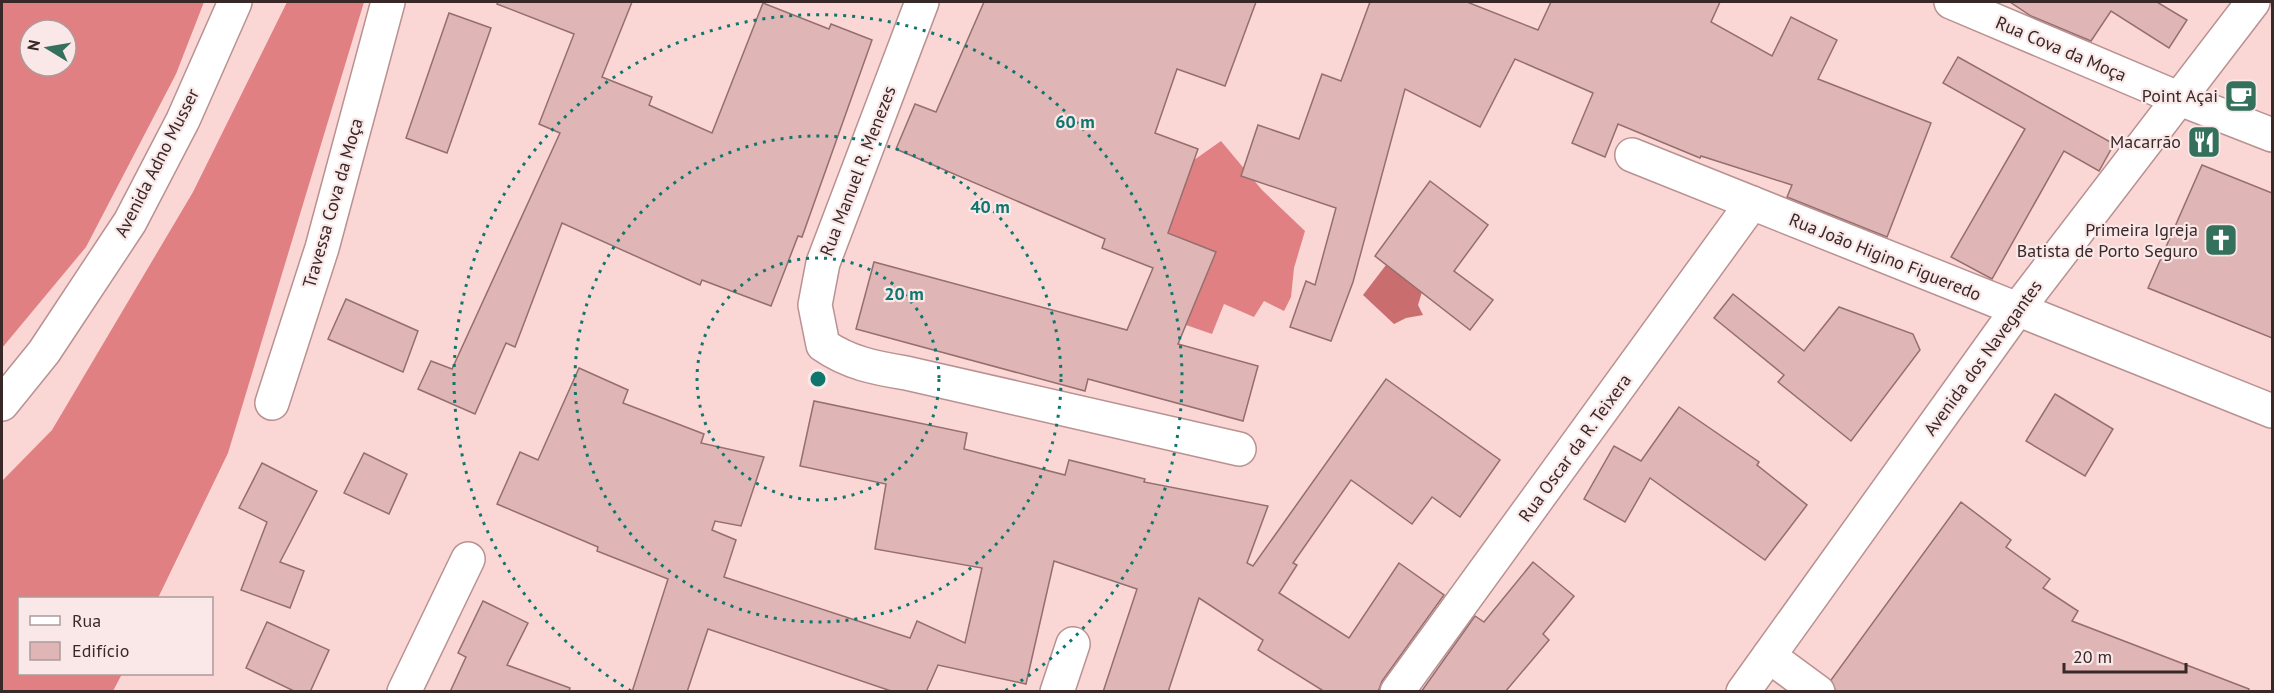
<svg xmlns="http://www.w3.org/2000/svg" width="2274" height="693" font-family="'PT Sans',sans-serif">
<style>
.forest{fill:#e08082;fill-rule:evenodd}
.water{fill:#ca6d6f}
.building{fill:#e0b5b5;stroke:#956e6e;stroke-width:1.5}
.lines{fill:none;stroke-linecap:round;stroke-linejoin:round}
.street-casing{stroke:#ba9191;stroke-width:36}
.secondary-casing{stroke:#ba9191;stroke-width:36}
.primary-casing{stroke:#ba9191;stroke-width:36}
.street{stroke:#fff;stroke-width:33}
.secondary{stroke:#fff;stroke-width:33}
.primary{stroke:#fff;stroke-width:33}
.ring{fill:none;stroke:#0f766e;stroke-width:3;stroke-dasharray:3 6}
.labels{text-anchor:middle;stroke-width:4.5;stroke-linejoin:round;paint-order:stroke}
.street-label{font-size:18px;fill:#392828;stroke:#fae8e8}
.poi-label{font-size:18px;fill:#392828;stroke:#fae8e8;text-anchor:end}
.centre{fill:#0f766e;stroke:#fae8e8;stroke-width:3}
.ring-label{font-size:18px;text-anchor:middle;font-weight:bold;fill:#0f766e;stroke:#fae8e8;stroke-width:4.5;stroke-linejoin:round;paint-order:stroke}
</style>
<rect width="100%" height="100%" fill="#fad6d5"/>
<g class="forest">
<path d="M 2,2 L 204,2 L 176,74 L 86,247 L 2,348 ZM 30,30 L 66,30 L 66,66 L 30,66 Z"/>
<path d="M 287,2 L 364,2 L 228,453 L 158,598 L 20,598 L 20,674 L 122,674 L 113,691 L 2,691 L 2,481 L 52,430 L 193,192 Z"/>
<path d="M 1221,141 L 1262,190 L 1305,231 L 1294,268 L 1291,297 L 1284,311 L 1264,301 L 1254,317 L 1224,304 L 1212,334 L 1186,325 L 1216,253 L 1168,232 L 1172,214 L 1194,160 Z"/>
</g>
<path class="water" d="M 1386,265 L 1422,292 L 1418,305 L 1423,315 L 1406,318 L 1394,324 L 1363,295 Z"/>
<g class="building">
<path d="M 498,2 L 632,2 L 602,77 L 652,97 L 649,105 L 712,133 L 763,3 L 829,29 L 831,24 L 872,40 L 802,237 L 798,236 L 771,306 L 702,280 L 700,285 L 562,223 L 515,347 L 506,343 L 475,414 L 418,389 L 431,361 L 452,369 L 560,133 L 539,124 L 574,34 L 497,4 Z"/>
<path d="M 984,2 L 1256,2 L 1225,86 L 1177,69 L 1155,133 L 1198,149 L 1168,233 L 1216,252 L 1178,344 L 1258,366 L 1243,421 L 1088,379 L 1085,391 L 856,329 L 874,262 L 1127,330 L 1153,268 L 1102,248 L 1105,239 L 896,149 L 915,104 L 936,112 Z"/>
<path d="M 1370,2 L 1467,2 L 1538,30 L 1551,2 L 1720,2 L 1711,22 L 1772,56 L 1791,17 L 1837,40 L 1818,79 L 1931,123 L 1887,237 L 1787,197 L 1792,185 L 1701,156 L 1700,158 L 1618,124 L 1605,157 L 1572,143 L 1593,93 L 1515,59 L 1480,127 L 1405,89 L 1353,282 L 1331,341 L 1290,327 L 1306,281 L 1315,285 L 1336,208 L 1241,176 L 1258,125 L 1299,139 L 1322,74 L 1341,81 Z"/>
<path d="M 2010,2 L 2157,2 L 2187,20 L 2169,48 L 2111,11 L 2091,41 L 2031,16 Z"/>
<path d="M 449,13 L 491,28 L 447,153 L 406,138 Z"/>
<path d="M 1958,57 L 2114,144 L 2099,171 L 2064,151 L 1992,279 L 1951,257 L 2025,129 L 1943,83 Z"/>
<path d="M 2202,165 L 2272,193 L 2272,338 L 2148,288 Z"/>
<path d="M 1430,181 L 1488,225 L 1454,271 L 1493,300 L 1470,330 L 1375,256 Z"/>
<path d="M 1733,294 L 1804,351 L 1839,307 L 1913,334 L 1920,350 L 1851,441 L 1778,382 L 1784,375 L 1714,318 Z"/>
<path d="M 346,299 L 418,331 L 403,372 L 328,339 Z"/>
<path d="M 579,368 L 628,390 L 623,403 L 704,434 L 701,443 L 764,457 L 741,526 L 715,521 L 712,530 L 736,540 L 724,577 L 910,638 L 917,621 L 965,643 L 982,568 L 875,549 L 886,484 L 800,466 L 814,401 L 967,433 L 964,449 L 1065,475 L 1069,460 L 1145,479 L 1144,482 L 1268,506 L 1247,563 L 1253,566 L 1386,379 L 1500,460 L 1460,517 L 1432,497 L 1412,524 L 1351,480 L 1293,563 L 1297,565 L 1279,593 L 1349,638 L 1399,563 L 1444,595 L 1382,681 L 1378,692 L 1325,692 L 1258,650 L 1263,640 L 1199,598 L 1168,692 L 1103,692 L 1137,589 L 1054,561 L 1026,684 L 938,665 L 926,692 L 894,692 L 708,629 L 687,692 L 632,692 L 668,579 L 597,551 L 598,547 L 497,504 L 520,452 L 538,460 Z"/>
<path d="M 2055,394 L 2113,429 L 2085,476 L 2026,441 Z"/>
<path d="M 1679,407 L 1759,462 L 1757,465 L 1807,505 L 1765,560 L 1650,478 L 1625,522 L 1584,499 L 1614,446 L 1641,461 Z"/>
<path d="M 364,453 L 407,474 L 389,514 L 344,493 Z"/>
<path d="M 262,463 L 317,491 L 280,562 L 304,571 L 290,608 L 241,590 L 267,522 L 239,508 Z"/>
<path d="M 1961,502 L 2011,540 L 2006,547 L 2050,579 L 2043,588 L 2078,611 L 2072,621 L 2249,689 L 2248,692 L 1836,692 L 1831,680 Z"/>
<path d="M 1533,562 L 1574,596 L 1543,634 L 1549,640 L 1505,692 L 1421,692 L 1475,616 L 1484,622 Z"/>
<path d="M 483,601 L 528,623 L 507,665 L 570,688 L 569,692 L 450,692 L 466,657 L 458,653 Z"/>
<path d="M 267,622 L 329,650 L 310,692 L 296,692 L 246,668 Z"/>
</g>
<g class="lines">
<defs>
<g id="street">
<path d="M 922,2 L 823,263 L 815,305 L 823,345 C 849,363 875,368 906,373 L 1239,449"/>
<path d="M 1951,2 L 2180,99 L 2272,135"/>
<path d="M 1632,155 L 2272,411"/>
<path d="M 272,403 L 322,248 L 388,2"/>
<path d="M 1769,656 L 1818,692"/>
<path d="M 404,692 L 468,559"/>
<path d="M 1057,692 L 1073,644"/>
<path d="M 1397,692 L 1752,203"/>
</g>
<path id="secondary" d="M 1743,692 L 2017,310 L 2253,2"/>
<path id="primary" d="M 2,404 L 44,352 L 130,222 L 183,120 L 235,2"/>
</defs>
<use href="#street" class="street-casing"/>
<use href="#secondary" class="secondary-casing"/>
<use href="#primary" class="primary-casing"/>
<use href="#street" class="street"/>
<use href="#secondary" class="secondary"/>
<use href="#primary" class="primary"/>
</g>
<g class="ring">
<circle cx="818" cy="379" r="121"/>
<circle cx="818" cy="379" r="243"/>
<path d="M631 691A364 364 0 1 1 1005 691"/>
</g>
<defs>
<symbol id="cafe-square" viewBox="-11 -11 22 22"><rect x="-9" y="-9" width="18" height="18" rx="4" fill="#33715c" stroke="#fae8e8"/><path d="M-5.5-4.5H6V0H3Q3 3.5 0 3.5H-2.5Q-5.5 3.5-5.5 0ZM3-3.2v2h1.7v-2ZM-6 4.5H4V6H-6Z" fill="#fff"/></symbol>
<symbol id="restaurant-square" viewBox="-11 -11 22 22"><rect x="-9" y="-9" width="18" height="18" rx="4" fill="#33715c" stroke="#fae8e8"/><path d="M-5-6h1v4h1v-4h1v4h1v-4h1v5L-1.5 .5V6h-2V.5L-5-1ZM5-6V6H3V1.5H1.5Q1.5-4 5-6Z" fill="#fff"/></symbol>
<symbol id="church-square" viewBox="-11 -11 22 22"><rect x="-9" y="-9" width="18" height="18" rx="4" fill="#33715c" stroke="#fae8e8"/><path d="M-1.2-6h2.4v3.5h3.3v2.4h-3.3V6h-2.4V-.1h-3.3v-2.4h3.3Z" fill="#fff"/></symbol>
</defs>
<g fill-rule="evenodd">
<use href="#cafe-square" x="2222" y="77" width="38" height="38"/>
<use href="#restaurant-square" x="2185" y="123" width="38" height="38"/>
<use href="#church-square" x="2202" y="221" width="38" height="38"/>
</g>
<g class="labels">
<g class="street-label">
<text transform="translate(2061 49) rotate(23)" y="6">Rua Cova da Moça</text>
<text transform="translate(157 163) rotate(-63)" y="6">Avenida Adno Musser</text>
<text transform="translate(858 171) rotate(-69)" y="6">Rua Manuel R. Menezes</text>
<text transform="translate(333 203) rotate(-74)" y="6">Travessa Cova da Moça</text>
<text transform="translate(1885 257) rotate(22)" y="6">Rua João Higino Figueredo</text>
<text transform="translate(1983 358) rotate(-54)" y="6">Avenida dos Navegantes</text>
<text transform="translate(1575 448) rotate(-54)" y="6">Rua Oscar da R. Teixera</text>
</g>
<g class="poi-label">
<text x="2218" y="102">Point Açai</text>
<text x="2181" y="148">Macarrão</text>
<text x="2198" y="236">Primeira Igreja<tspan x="2198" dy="21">Batista de Porto Seguro</tspan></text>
</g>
</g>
<circle cx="818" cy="379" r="9" class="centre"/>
<g class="ring-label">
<text x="1075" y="128">60 m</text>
<text x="990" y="213">40 m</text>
<text x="904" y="300">20 m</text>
</g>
<rect width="2274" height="693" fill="none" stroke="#392828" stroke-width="6"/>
<rect x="18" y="597" width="195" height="78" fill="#fae8e8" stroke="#ad9b9b" stroke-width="1.5"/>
<rect x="30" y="616" width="30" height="9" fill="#ffffff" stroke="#ad9b9b" stroke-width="1.5"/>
<text x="72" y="627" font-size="18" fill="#392828">Rua</text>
<rect x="30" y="642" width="30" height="18" fill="#e0b5b5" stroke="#ad9b9b" stroke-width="1.5"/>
<text x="72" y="657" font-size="18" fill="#392828">Edifício</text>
<g transform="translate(48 48) rotate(281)"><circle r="28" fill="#fae8e8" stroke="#ad9b9b" stroke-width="1.5"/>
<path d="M0-4.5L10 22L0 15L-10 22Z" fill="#33715c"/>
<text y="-9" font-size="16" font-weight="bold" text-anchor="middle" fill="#392828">N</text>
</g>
<path d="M2064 663v9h122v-9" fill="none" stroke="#392828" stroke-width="3"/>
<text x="2073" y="663" font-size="18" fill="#392828" stroke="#fae8e8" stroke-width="4.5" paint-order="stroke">20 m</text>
</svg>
